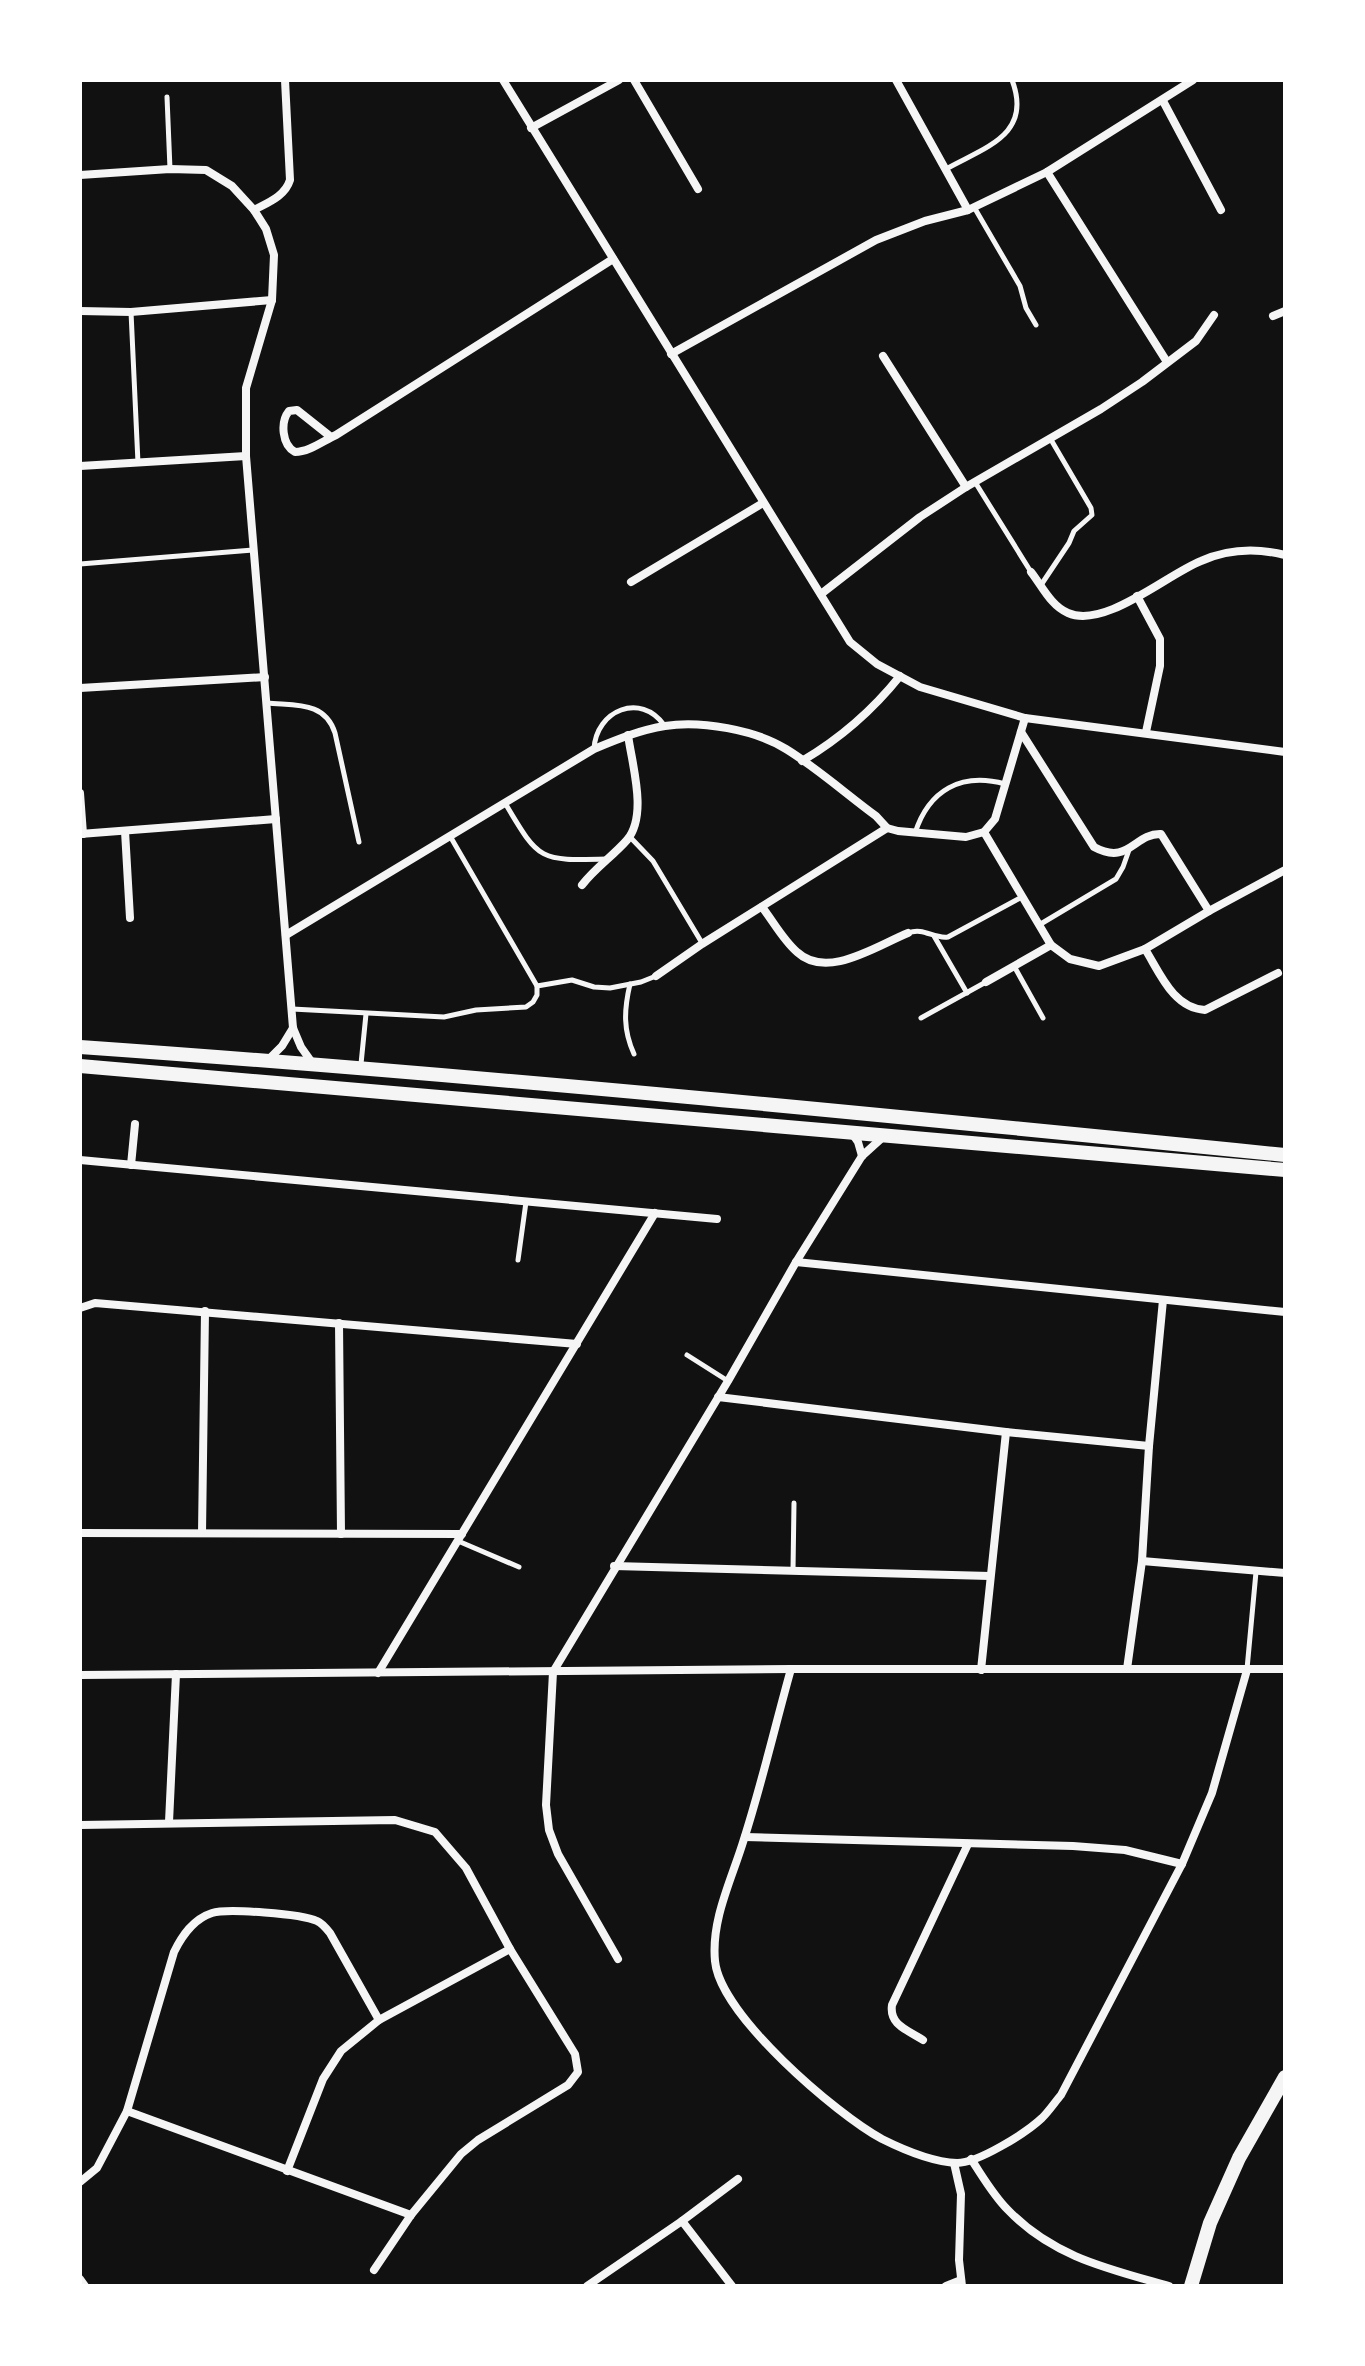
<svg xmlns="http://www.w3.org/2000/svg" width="1365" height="2366" font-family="Lato,sans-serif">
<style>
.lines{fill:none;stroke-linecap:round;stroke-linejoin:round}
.service{stroke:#f5f5f5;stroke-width:5}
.minor{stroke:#f5f5f5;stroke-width:8}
.tertiary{stroke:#f5f5f5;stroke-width:14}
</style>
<rect width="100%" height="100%" fill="#111"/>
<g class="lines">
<g class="service">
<path d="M 167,97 L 170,169"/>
<path d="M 946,169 C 985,147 1033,135 1012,80"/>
<path d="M 974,207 L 1020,286 L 1026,308 L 1036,325"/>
<path d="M 131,312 L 138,463"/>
<path d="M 975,482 L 1031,572"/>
<path d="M 80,564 L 253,550"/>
<path d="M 1041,585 L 1069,543 L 1074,531 L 1092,515 L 1091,508 L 1050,438"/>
<path d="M 267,703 C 295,706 325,701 335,733 L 359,842"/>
<path d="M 594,749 C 596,710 641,692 664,725"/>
<path d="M 505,803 C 539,860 538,861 606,859"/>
<path d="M 915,833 C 929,790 961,772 1005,784"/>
<path d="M 630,837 L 653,861 L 702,943"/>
<path d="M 1039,925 L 1116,879 L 1123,867 L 1129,850"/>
<path d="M 908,933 C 924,927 933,939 948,937 L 1022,897"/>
<path d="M 934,936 L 967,993"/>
<path d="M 1014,966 L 1043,1018"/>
<path d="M 630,984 C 624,1010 623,1030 634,1054"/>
<path d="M 537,986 L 572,980 L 594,987 L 610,988 L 641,982 L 656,976"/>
<path d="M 292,1009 L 444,1017 L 476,1010 L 526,1007 L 533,1002 L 537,995 L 537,986 L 450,836"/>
<path d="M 921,1018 L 986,982"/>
<path d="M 361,1064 L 366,1014"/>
<path d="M 518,1260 L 526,1202"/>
<path d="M 687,1355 L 728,1381"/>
<path d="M 458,1541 L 519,1567"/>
<path d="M 793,1570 L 794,1503"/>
<path d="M 1247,1669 L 1256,1572"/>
</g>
<g class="minor">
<path d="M 503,80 L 850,642 L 877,664 L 920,687 L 1025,718 L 1285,752"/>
<path d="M 634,80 L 698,189"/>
<path d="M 896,80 L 968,210"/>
<path d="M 1163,101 L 1221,210"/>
<path d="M 531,128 L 619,80"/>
<path d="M 1047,172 L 1167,362"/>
<path d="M 80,175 L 170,169 L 206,170 L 232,186 L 254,210 L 266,229 L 274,255 L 272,300 L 246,388 L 246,456 L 293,1028 L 301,1047 L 313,1064"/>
<path d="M 254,210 C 269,202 285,196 290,180 L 285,80"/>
<path d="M 80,311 L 131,312 L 272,300"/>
<path d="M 1273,316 L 1285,311"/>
<path d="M 671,354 L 876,240 L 925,221 L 968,210 L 1047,172 L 1193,80"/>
<path d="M 883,356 L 966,487"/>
<path d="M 331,437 L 297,410 L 289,411 C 280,422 282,445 295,452 C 309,452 323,441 336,435 L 613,259"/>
<path d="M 80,466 L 246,456"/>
<path d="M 1031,572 C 1042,586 1051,606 1068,613 C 1105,629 1166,575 1201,561 C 1228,549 1257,548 1285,555"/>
<path d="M 631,582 L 763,503"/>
<path d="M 821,594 L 920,517 L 966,487 L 1101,409 L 1142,382 L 1196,341 L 1214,315"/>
<path d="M 1137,596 L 1160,639 L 1160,666 L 1146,732"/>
<path d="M 80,688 L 265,677"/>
<path d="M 1021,732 L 1094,847 C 1129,866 1134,833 1161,834 L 1209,911"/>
<path d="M 802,761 C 841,738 872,711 900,676"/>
<path d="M 80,793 L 83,834"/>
<path d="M 125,831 L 130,918"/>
<path d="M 984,832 L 1051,945 L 1070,959 L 1099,966 L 1145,949 L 1209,911 L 1285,870"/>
<path d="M 80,834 L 276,819"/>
<path d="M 582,885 C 595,868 613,856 627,840 C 648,815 632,765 628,735"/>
<path d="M 762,907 C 773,921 783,940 797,952 C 827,980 876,946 908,933"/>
<path d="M 286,935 L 594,749 C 618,739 640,730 665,726 C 700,720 756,730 786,749 C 817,768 846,794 876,816 L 887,828 L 898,831 L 966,837 L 984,832 L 995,819 L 1025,718"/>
<path d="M 1145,949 C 1160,973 1173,1008 1205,1010 L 1278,973"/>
<path d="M 656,976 L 702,944 L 887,828"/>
<path d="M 986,982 L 1051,945"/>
<path d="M 268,1060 L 282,1046 L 293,1028"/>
<path d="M 851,1132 L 858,1142 L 862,1156"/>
<path d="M 80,1160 L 717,1219"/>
<path d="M 131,1165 L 135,1124"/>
<path d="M 796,1262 L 1285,1312"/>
<path d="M 80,1308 L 95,1303 L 577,1344"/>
<path d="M 339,1323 L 341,1534"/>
<path d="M 718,1397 L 1006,1432 L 1149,1446"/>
<path d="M 80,1533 L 462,1534"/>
<path d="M 202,1533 L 205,1311"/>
<path d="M 1142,1561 L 1285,1573"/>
<path d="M 614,1566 L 990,1576"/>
<path d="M 791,1669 C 775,1726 762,1783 744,1839 C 732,1879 711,1919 715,1961 C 720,2015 836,2114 882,2139 C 904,2150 932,2162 957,2163 C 978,2163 1026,2133 1042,2118 C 1049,2111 1055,2102 1061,2095 L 1182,1864 L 1212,1793 L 1247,1670"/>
<path d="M 1127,1669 L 1142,1561 L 1149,1446 L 1163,1300"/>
<path d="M 981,1670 L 1006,1432"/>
<path d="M 378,1673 L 655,1213"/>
<path d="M 80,1675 L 791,1669 L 1285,1669"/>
<path d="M 169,1822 L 176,1674"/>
<path d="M 80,1825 L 395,1820 L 435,1832 L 466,1868 L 510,1949 L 575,2054 L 578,2072 L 568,2085 L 478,2140 L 461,2154 L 411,2215 L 374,2270"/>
<path d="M 745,1837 L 1073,1846 L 1125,1850 L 1182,1864"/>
<path d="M 618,1959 L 558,1854 L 549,1830 L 546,1805 L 553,1672 L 728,1381 L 796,1262 L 862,1156 L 883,1137"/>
<path d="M 923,2040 C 908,2030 889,2025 892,2005 L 968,1844"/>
<path d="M 127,2111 L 411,2215"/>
<path d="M 971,2159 C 983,2177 993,2195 1008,2210 C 1053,2257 1109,2269 1169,2286"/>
<path d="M 954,2163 L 961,2194 L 959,2260 L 962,2286"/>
<path d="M 287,2171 L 323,2079 L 341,2051 L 379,2020 L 510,1949"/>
<path d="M 80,2182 L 97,2168 L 127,2111 L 174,1952 C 182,1936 193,1919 212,1913 C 227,1908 302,1914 317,1921 C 322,1923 326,1928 330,1933 L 379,2020"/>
<path d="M 682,2221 L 732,2286"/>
<path d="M 80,2279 L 85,2286"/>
<path d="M 587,2286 L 682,2221 L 738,2179"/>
<path d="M 946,2286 L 961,2280"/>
</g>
<g class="tertiary">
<path d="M 80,1047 C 482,1075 884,1115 1285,1155"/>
<path d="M 80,1066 L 1285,1170"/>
<path d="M 1191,2286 L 1210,2223 L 1239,2158 L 1285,2077"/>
</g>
</g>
<rect width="1365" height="2366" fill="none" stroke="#ffffff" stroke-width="164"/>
</svg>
